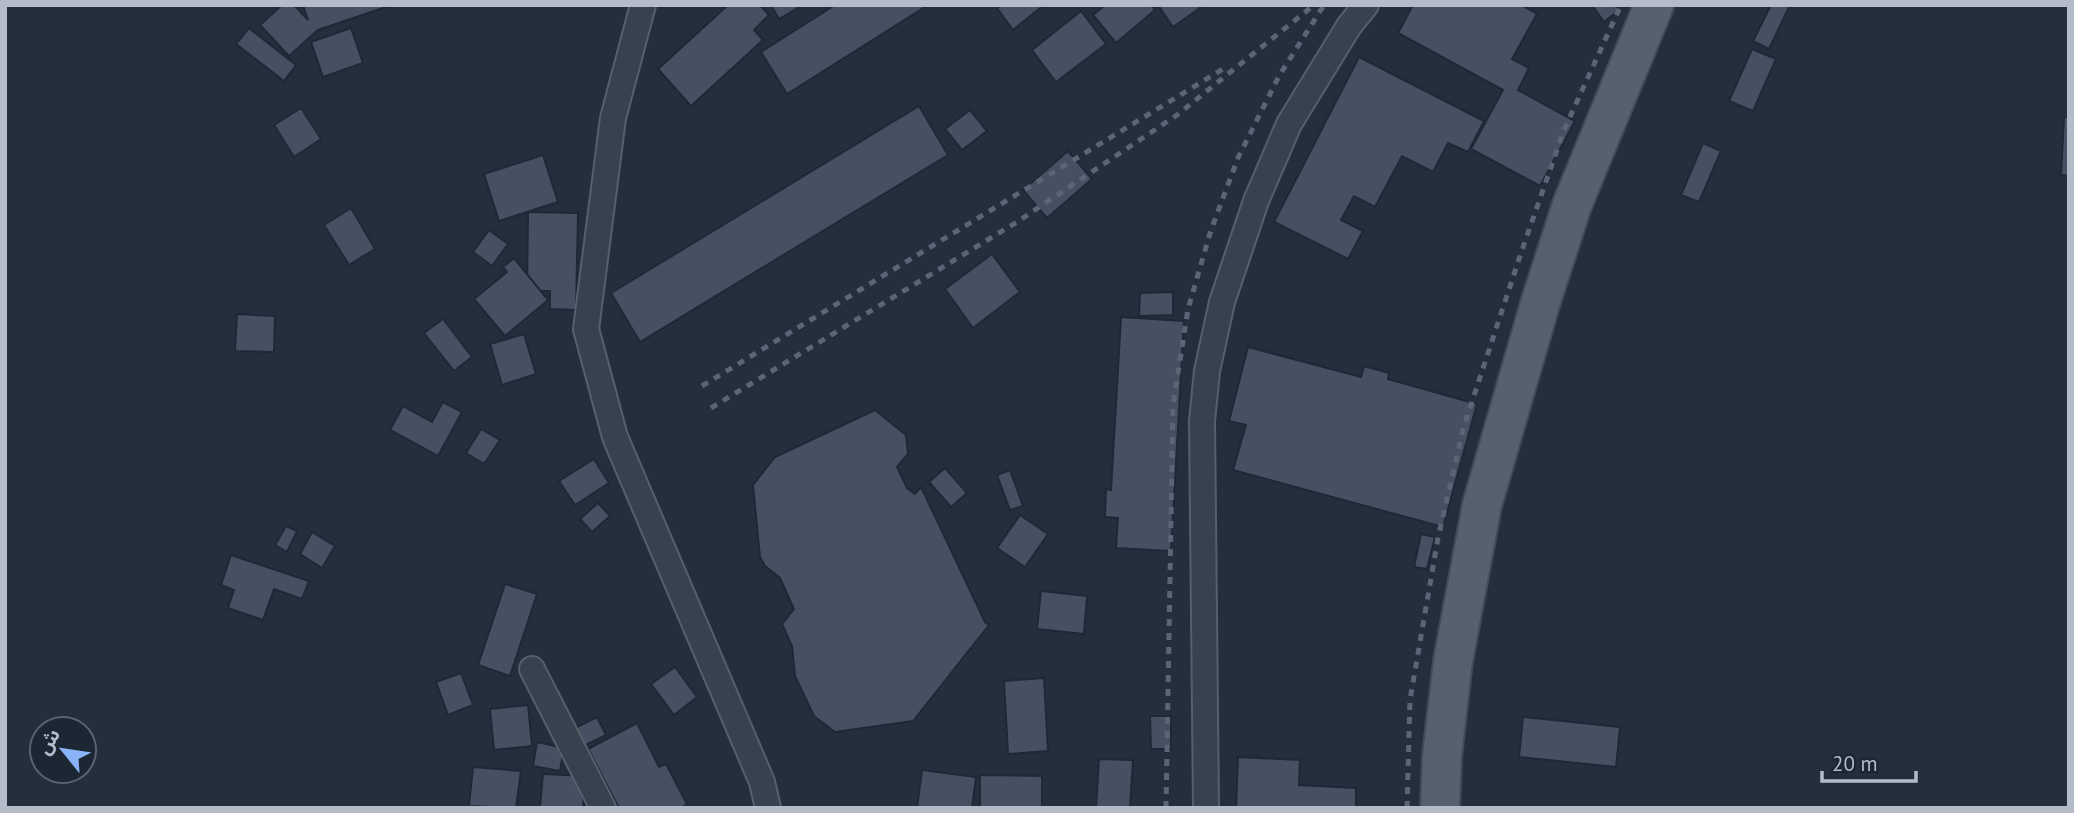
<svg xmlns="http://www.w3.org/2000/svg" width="2074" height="813" font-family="'PT Sans','Noto Sans Arabic',sans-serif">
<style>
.building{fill:#455162;stroke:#1f2835;stroke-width:2}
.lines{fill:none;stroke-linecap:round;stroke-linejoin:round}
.minor-casing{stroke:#565f6c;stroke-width:28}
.primary-casing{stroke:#414a57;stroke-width:42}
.minor{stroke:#38414e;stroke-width:24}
.primary{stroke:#56606e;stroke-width:38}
.rail{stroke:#5a6575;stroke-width:5;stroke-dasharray:7 7;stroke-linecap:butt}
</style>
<rect width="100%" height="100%" fill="#242f3e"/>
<g class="building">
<path d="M 282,5 L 294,5 L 308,20 L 303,5 L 392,5 L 318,30 L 289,56 L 260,25 Z"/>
<path d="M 728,5 L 760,5 L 769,15 L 754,30 L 763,40 L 691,106 L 658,69 Z"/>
<path d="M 771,5 L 800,5 L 801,6 L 779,19 Z"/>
<path d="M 835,5 L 928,5 L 787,94 L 761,52 Z"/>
<path d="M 1001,5 L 1044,5 L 1013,30 L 997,8 Z"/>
<path d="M 1105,5 L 1151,5 L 1155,10 L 1116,43 L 1093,15 Z"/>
<path d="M 1158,5 L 1204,5 L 1173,27 Z"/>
<path d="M 1413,5 L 1521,5 L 1537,14 L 1512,59 L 1529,68 L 1518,90 L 1575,121 L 1540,186 L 1471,149 L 1503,90 L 1398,33 Z"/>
<path d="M 1592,5 L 1615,5 L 1619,10 L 1604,22 Z"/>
<path d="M 1771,5 L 1790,5 L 1769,49 L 1753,41 Z"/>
<path d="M 1081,11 L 1106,44 L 1056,82 L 1032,50 Z"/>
<path d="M 249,28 L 296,65 L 284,81 L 236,44 Z"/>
<path d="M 351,28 L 363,63 L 323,77 L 311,42 Z"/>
<path d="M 1752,49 L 1776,59 L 1753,111 L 1729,101 Z"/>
<path d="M 1359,57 L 1484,121 L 1468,152 L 1448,143 L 1433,172 L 1402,156 L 1375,207 L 1354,196 L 1341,220 L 1363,231 L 1348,259 L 1274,222 Z"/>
<path d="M 919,106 L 948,155 L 640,342 L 611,293 Z"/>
<path d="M 301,108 L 321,139 L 294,157 L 274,125 Z"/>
<path d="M 970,110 L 987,131 L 962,150 L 945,129 Z"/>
<path d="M 2064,117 L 2069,117 L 2069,176 L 2061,175 Z"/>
<path d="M 1703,143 L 1721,151 L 1699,202 L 1681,195 Z"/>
<path d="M 1068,151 L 1092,179 L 1047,218 L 1023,190 Z"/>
<path d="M 543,155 L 558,202 L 499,221 L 484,174 Z"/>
<path d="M 351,208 L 375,249 L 349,265 L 324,225 Z"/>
<path d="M 528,212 L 578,213 L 576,310 L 550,309 L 550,291 L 527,291 Z"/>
<path d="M 489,230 L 508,244 L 492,266 L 473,252 Z"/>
<path d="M 992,254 L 1020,292 L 973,328 L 945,289 Z"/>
<path d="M 514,258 L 548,300 L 505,336 L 474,299 L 507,272 L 503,267 Z"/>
<path d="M 1173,292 L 1173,315 L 1139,316 L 1140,293 Z"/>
<path d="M 237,314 L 275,316 L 274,352 L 235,351 Z"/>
<path d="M 1121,317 L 1184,321 L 1171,551 L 1116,548 L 1118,518 L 1105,517 L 1106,489 L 1111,490 Z"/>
<path d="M 443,319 L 472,357 L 454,371 L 424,333 Z"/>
<path d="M 524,334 L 536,374 L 502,385 L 490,344 Z"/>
<path d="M 1248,347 L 1361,377 L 1364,366 L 1389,373 L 1388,379 L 1477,404 L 1443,527 L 1233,470 L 1246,425 L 1229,421 Z"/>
<path d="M 443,402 L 462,412 L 438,456 L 390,430 L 403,406 L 432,422 Z"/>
<path d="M 875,410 L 906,435 L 908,454 L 897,467 L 907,488 L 915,494 L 921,487 L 985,622 L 989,625 L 913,721 L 835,732 L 814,716 L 795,676 L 792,646 L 782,624 L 794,609 L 780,578 L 765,566 L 760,557 L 753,485 L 775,457 Z"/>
<path d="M 481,429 L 500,440 L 484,464 L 466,453 Z"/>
<path d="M 594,459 L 609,483 L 575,505 L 559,481 Z"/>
<path d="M 945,468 L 967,493 L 951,507 L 929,482 Z"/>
<path d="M 1010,470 L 1023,506 L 1010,510 L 997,475 Z"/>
<path d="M 598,503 L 610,516 L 592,532 L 580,519 Z"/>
<path d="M 1020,515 L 1048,534 L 1025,567 L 997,548 Z"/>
<path d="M 286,526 L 297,531 L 287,552 L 275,545 Z"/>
<path d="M 312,532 L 335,546 L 322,568 L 300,554 Z"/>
<path d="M 1421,534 L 1435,537 L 1427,569 L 1414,567 Z"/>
<path d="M 231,555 L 309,581 L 302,599 L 274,589 L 263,620 L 228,608 L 234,590 L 221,585 Z"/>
<path d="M 505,584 L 537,594 L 510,676 L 478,665 Z"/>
<path d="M 1041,591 L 1087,596 L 1084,634 L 1037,629 Z"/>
<path d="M 675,667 L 697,697 L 674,715 L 651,684 Z"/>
<path d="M 461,673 L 473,705 L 448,715 L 436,682 Z"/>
<path d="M 1044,678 L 1048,751 L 1008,754 L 1004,681 Z"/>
<path d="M 528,705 L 532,746 L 494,750 L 490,709 Z"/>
<path d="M 1150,716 L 1171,716 L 1171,749 L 1151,749 Z"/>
<path d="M 597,717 L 606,735 L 584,746 L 575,728 Z"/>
<path d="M 1523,717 L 1620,727 L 1616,767 L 1519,757 Z"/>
<path d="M 637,723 L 659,767 L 666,764 L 687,804 L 681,808 L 619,808 L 588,749 Z"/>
<path d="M 537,742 L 564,748 L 560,771 L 533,766 Z"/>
<path d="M 1238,757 L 1300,760 L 1299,785 L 1356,788 L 1356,808 L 1236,808 Z"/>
<path d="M 1099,759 L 1133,760 L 1130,808 L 1096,808 Z"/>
<path d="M 473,767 L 521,771 L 516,808 L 469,806 Z"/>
<path d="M 922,770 L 976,777 L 972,808 L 917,808 Z"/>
<path d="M 543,774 L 585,776 L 583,808 L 540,808 Z"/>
<path d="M 980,775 L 1042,776 L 1042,808 L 980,808 Z"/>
</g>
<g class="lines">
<defs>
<g id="minor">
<path d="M 643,5 L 613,118 L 586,329 L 615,437 L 762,782 L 768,808"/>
<path d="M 532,669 L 603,808"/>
<path d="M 1206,808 L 1202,421 L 1207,371 L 1222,302 L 1256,201 L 1289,124 L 1349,26 L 1366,5"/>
</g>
<path id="primary" d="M 1440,808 L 1442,756 L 1453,661 L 1482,505 L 1540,304 L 1572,205 L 1654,5"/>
</defs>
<use href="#minor" class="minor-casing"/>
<use href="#primary" class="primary-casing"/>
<use href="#minor" class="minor"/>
<use href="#primary" class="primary"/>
<g class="rail">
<path d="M 702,386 L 1223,69"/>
<path d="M 711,408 L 1017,222 L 1177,115 L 1314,5"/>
<path d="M 1166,808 L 1173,405 L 1188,309 L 1211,230 L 1238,158 L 1279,76 L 1324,5"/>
<path d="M 1407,808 L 1410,700 L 1438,538 L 1464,426 L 1521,253 L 1564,130 L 1621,5"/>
</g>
</g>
<rect width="2074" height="813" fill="none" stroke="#b4bcc9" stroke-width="14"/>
<g transform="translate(63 750) rotate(300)"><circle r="33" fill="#1d2633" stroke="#59626f" stroke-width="2"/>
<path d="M0-5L12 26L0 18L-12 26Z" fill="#8ab4f8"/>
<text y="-10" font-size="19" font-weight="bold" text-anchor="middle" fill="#b4bcc9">ش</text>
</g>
<path d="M1822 771v10h94v-10" fill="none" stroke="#b4bcc9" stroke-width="3.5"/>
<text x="1832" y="771" font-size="21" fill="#b4bcc9" stroke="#1d2633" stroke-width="5" paint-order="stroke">20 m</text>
</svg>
